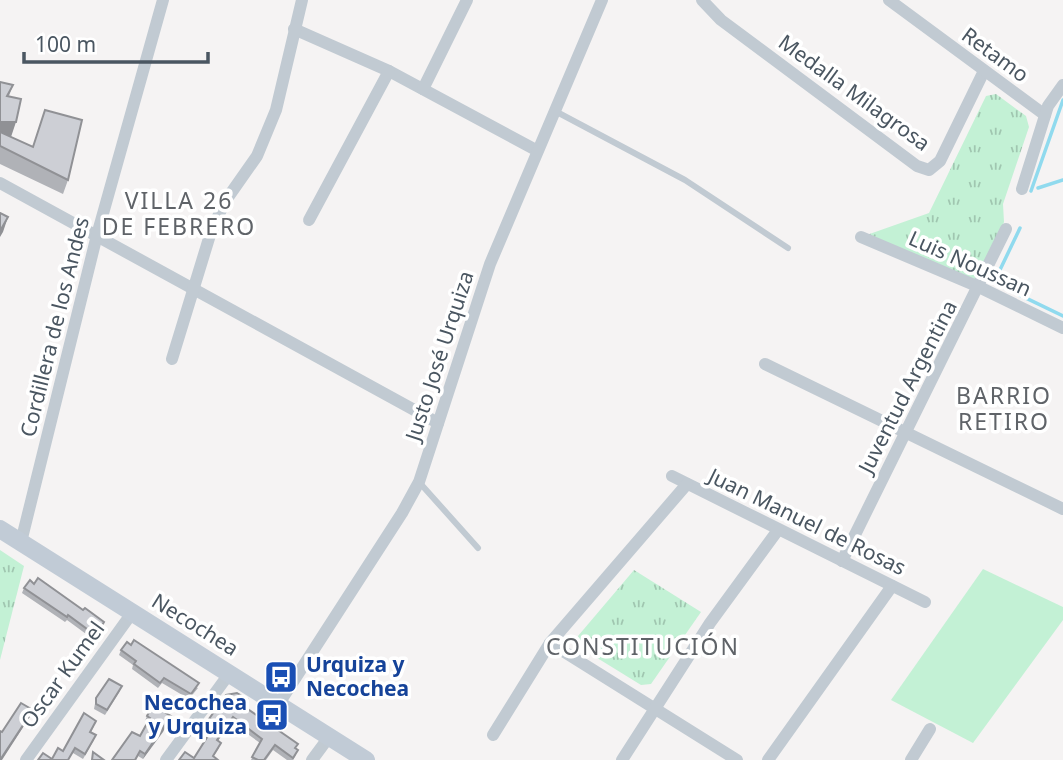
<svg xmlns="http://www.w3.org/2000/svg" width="1063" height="760" font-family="'Noto Sans',sans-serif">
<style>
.park{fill:url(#park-tufts)}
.garden{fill:#c3f1d5}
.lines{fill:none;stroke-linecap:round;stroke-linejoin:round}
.stream{stroke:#90daee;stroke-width:3.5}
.lane{stroke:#c1cad2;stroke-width:6}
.street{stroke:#c1cad2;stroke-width:12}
.secondary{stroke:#c1cbd6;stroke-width:18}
.wall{fill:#b0b2b7}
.shaded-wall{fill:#909195}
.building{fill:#cdcfd5;stroke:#909195;stroke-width:2}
.labels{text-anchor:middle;stroke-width:7;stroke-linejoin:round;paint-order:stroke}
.street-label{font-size:21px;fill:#4a5661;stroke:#fff}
.transit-label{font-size:21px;font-weight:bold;fill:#164399;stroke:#fff;text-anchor:start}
.neighbourhood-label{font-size:23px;letter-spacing:2px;fill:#5f6368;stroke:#fff}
</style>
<defs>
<pattern id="park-tufts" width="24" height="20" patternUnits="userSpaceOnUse" patternTransform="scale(1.75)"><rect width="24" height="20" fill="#c3f1d5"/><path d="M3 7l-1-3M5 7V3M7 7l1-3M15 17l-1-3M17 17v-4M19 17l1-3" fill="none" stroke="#a0c6b0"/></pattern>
</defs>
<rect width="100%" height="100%" fill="#f5f3f3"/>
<g class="park">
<path d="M 996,94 L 1026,116 L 1029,127 L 1003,204 L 1004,222 L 979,287 L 861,237 L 929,213 L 986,96 Z"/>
<path d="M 0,550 L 24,566 L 0,660 Z"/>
<path d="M 634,570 L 701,612 L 651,684 L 641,685 L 581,648 L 578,636 Z"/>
</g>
<path class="garden" d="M 983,569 L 1063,607 L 1063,620 L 973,743 L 891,700 Z"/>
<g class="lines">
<g class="stream">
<path d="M 1038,188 L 1063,180"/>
<path d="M 1031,191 L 1063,100"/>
<path d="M 1020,228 L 998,274 L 1003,287 L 1063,316"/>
</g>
<g class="lane">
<path d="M 555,111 L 685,180 L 788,248"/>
<path d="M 419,482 L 478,548"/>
</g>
<g class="street">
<path d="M 702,0 L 721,20 L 917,166 L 929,170 L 940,161 L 984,71"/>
<path d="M 889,0 L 1045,115"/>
<path d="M 294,29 L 389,71 L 536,150"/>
<path d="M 423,89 L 467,0"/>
<path d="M 0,183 L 438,423"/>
<path d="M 1022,189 L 1048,106 L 1063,85"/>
<path d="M 309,220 L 389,71"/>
<path d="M 861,237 L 979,287 L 1063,328"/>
<path d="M 172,359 L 210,235 L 224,203 L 257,156 L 276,110 L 302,0"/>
<path d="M 765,364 L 1063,509"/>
<path d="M 672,476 L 925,602"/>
<path d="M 21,542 L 97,235 L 163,0"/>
<path d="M 842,561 L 1006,229"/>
<path d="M 550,643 L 737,760"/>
<path d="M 278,705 L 402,513 L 419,482 L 490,264 L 602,0"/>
<path d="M 493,735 L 550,643 L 687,484"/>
<path d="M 26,760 L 132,613"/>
<path d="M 166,760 L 229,674"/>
<path d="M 312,760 L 329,737"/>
<path d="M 622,760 L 710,623 L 778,530"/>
<path d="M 768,760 L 892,586"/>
<path d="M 911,760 L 930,729"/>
</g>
<path class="secondary" d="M 0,529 L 366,760"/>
</g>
<g class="wall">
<path d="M 0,82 L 13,85 L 9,96 L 11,137 L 33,147 L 45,110 L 68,180 L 63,194 L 0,164 Z"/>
<path d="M 24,588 L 102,627 L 102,634 L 97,642 L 67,620 L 65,622 L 22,593 Z"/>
<path d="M 121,650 L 198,688 L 189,699 L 162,683 L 158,688 L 132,669 L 133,665 L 119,655 Z"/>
<path d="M 120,691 L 105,715 L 94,709 L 96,698 Z"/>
<path d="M 247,699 L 243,706 L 296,748 L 296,755 L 293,760 L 287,760 L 273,750 L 266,760 L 251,760 L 260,743 L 231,722 L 218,740 L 219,748 L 213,757 L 194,758 L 208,735 L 202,731 L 204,726 Z"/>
<path d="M 168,709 L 167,713 L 169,721 L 143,759 L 138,756 L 136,760 L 112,760 L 140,736 L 148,723 L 145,721 L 147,716 Z"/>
<path d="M 94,726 L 91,732 L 94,740 L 83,759 L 73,753 L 52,759 Z"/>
</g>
<g class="shaded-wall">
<path d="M 0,122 L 16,122 L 11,137 L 0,137 Z"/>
<path d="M 8,217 L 3,232 L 0,237 L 0,231 Z"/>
<path d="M 33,710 L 31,715 L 2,760 L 0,760 Z"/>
<path d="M 171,716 L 163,732 L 143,759 L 145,754 Z"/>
<path d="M 233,717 L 231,722 L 215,745 L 217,740 Z"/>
</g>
<g class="building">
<path d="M 0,82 L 13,85 L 7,96 L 21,99 L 16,122 L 0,122 Z"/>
<path d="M 45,110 L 82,120 L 68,180 L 0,146 L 0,132 L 33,147 Z"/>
<path d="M 0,213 L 8,217 L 0,231 Z"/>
<path d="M 38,578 L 83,610 L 85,608 L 104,622 L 101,627 L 104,629 L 98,637 L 68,615 L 67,617 L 24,588 L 30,580 L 34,584 Z"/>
<path d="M 134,640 L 199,683 L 191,694 L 164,678 L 160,683 L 134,664 L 136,661 L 121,650 L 127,642 L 131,645 Z"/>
<path d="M 109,679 L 122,686 L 107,710 L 96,704 L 96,698 Z"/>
<path d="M 237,693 L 247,699 L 242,705 L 298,744 L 295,748 L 298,750 L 293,758 L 275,745 L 264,760 L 258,760 L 252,757 L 262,739 L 233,717 L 217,740 L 221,743 L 213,756 L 218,760 L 179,760 L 185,752 L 194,758 L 211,731 L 204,726 L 226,695 Z"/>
<path d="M 21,703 L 33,710 L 0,760 L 0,731 L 2,732 Z"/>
<path d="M 154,703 L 168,709 L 166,713 L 171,716 L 145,754 L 140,751 L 135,760 L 112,760 L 132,732 L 140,736 L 150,718 L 147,716 Z"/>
<path d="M 84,713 L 96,721 L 90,732 L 96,735 L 85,754 L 75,748 L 68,760 L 38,760 L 43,753 L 52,759 L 58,748 L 63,751 Z"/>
<path d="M 93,752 L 104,760 L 92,760 Z"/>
</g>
<defs>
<symbol id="bus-square" viewBox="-11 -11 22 22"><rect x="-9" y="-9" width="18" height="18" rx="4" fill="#1a4fb4" stroke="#fff"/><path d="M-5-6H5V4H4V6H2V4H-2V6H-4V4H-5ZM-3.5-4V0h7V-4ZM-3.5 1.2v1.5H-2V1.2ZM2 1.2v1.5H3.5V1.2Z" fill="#fff"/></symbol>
</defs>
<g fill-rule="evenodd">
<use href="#bus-square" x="262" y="658" width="38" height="38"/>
<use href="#bus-square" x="253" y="696" width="38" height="38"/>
</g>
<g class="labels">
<g class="street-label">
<text transform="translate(995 55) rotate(36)" y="7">Retamo</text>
<text transform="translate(854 93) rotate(36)" y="7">Medalla Milagrosa</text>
<text transform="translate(970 264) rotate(24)" y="7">Luis Noussan</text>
<text transform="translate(55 327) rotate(-76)" y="7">Cordillera de los Andes</text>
<text transform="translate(440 356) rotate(-72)" y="7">Justo José Urquiza</text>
<text transform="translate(908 387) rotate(-63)" y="7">Juventud Argentina</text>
<text transform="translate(807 522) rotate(26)" y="7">Juan Manuel de Rosas</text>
<text transform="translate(195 625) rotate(32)" y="7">Necochea</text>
<text transform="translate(63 675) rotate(-54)" y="7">Oscar Kumel</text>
</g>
<g class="transit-label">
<text x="306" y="672">Urquiza y<tspan x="306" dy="24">Necochea</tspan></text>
<text x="247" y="710" text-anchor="end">Necochea<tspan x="247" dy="24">y Urquiza</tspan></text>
</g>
<g class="neighbourhood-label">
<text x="179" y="209">VILLA 26<tspan x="179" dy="26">DE FEBRERO</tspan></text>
<text x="1004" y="404">BARRIO<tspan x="1004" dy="26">RETIRO</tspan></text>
<text x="643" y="655">CONSTITUCIÓN</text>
</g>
</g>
<path d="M24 52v10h184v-10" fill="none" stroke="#4a5661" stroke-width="3.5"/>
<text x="35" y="52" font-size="21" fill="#4a5661" stroke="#ffffff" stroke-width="5" paint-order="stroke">100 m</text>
</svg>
